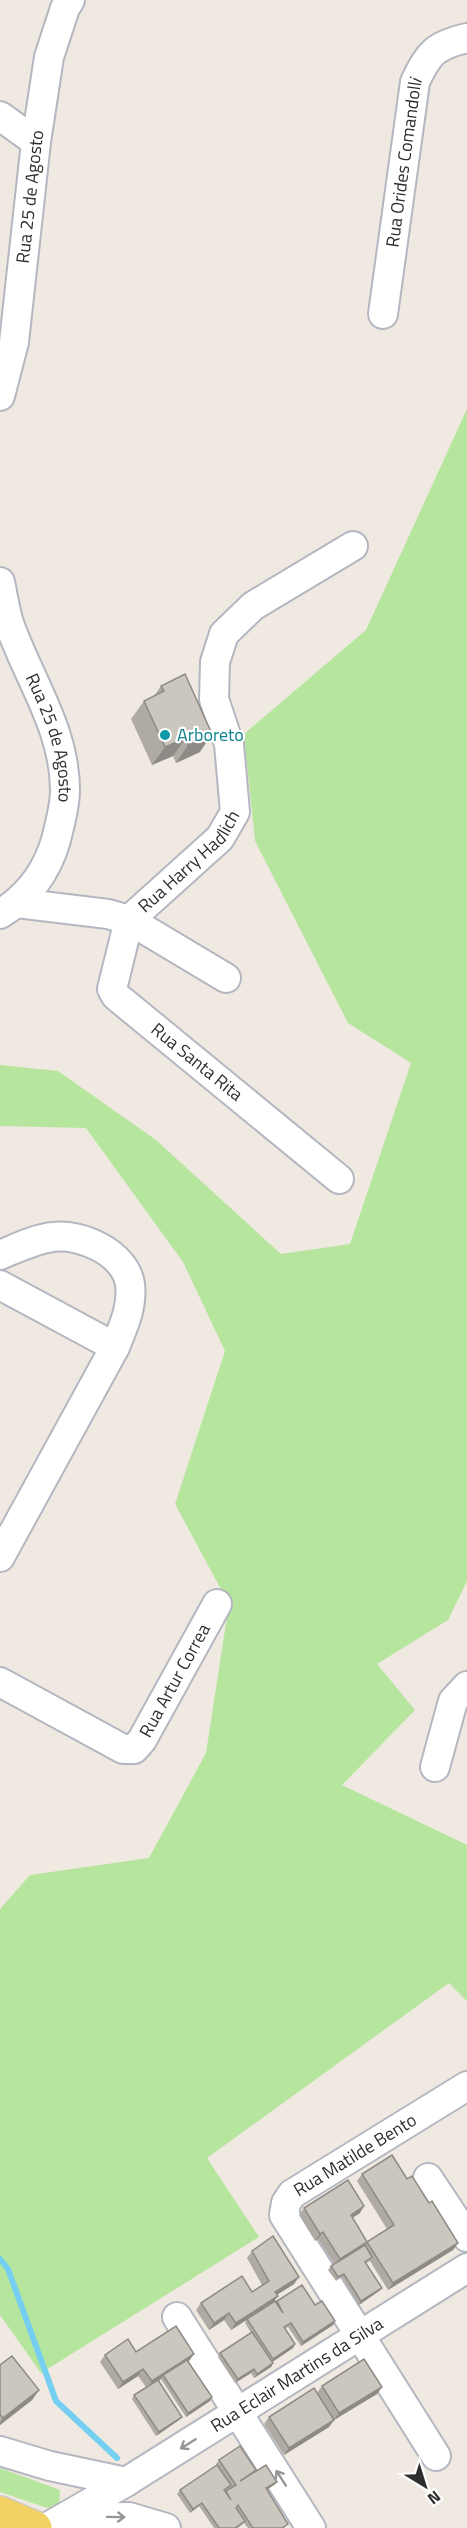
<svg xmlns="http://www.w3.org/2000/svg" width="467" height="2528" font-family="'Titillium Web',sans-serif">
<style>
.green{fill:#b6e59e}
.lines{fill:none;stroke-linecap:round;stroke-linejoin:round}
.stream{stroke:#75cff0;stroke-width:6}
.minor-casing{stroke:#b4b7c1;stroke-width:32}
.major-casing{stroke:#c9c9c9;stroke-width:36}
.minor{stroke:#fff;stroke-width:28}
.major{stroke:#f2d163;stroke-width:33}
.wall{fill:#afaba4}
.shaded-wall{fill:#8e8b86}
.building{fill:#cbc7bf;stroke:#8e8b86;stroke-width:1.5}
.oneway{stroke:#969696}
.culture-dot{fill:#0f9aa8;stroke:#fff;stroke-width:2}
.labels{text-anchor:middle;stroke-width:4.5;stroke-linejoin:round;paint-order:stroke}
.street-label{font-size:18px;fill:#2e2e2e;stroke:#fff}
.culture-label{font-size:18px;fill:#0d838f;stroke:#fff;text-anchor:start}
</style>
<rect width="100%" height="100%" fill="#efe9e1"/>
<g class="green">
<path d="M 467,409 L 467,1581 L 448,1620 L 377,1664 L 415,1710 L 342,1785 L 467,1845 L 467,2001 L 449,1983 L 207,2158 L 259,2237 L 41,2373 L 0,2315 L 0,1909 L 30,1875 L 149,1858 L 206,1753 L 229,1604 L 175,1504 L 225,1351 L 183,1262 L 86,1128 L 0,1126 L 0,1065 L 58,1071 L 156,1140 L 281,1254 L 350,1244 L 411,1063 L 348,1023 L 255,841 L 244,734 L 366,630 Z"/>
<path d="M 0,2468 L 60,2490 L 59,2512 L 0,2492 Z"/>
</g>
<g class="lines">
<path class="stream" d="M 0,2259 L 8,2269 L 56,2401 L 117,2458"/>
<defs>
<g id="minor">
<path d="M 0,116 L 36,142"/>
<path id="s1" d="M 383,314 L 415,82 C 428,53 436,45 467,38"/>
<path id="s2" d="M 0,396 L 14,342 L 36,142 L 49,57 L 65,8 L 70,0"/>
<path id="s3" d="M 0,582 C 3,596 5,610 9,623 C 28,678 65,729 65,790 C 65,807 60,823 56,840 C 47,871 28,897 0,914"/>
<path d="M 17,903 L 108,914 L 129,920 L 226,978"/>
<path id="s4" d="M 339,1179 L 116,996 L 112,989 L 129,920 L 220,838 L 235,812 L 229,744 L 214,699 L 215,662 L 224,634 L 253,606 L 353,546"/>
<path d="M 0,1255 C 17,1248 35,1239 53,1237 C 81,1233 125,1253 130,1284 C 133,1307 123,1327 115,1347 L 0,1557"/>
<path d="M 0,1285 L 115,1347"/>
<path id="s5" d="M 0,1682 L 123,1749 L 134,1749 L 142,1740 L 217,1604"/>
<path d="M 435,1767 L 453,1701 L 467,1686"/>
<path d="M 428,2178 L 467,2237"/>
<path d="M 177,2317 L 311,2528"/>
<path d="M 0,2451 L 50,2466 L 126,2482"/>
<path id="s6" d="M 436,2456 L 284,2215 L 286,2203 L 292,2194 L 467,2086"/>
<path d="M 70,2518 L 129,2517 L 166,2528"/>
<path id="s7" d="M 46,2528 L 126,2482 L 467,2268"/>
</g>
<path id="major" d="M 0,2513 L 35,2528"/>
</defs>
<use href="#minor" class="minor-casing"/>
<use href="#major" class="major-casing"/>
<use href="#minor" class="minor"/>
<use href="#major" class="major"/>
</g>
<g class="wall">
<path d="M 161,686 L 200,752 L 176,763 L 173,756 L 152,765 L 131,719 L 144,701 L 154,696 Z"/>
<path d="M 362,2174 L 407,2179 L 429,2203 L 458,2243 L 453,2250 L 388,2290 L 370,2261 L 366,2263 L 379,2291 L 359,2305 L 342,2277 L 336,2281 L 328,2270 L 331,2266 L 334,2264 L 318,2239 L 315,2241 L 299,2215 L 304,2208 L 360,2213 L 352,2218 L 367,2242 L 387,2229 L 357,2181 Z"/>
<path d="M 252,2251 L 294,2284 L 277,2295 L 278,2296 L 274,2301 L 276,2302 L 277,2301 L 315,2305 L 335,2321 L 333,2325 L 301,2346 L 288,2327 L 285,2329 L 295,2344 L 293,2348 L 272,2362 L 273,2363 L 271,2367 L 254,2378 L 251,2373 L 235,2383 L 218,2357 L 220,2353 L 251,2333 L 245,2323 L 247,2319 L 231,2330 L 224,2320 L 209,2330 L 196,2310 L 201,2303 L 252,2292 L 262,2285 L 247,2258 Z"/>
<path d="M 136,2352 L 189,2361 L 188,2361 L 210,2401 L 186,2417 L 161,2379 L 158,2381 L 179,2420 L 156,2436 L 132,2399 L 134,2395 L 146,2387 L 138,2376 L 118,2389 L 100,2362 L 105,2355 Z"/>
<path d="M 0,2365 L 39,2390 L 32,2400 L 0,2425 Z"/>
<path d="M 322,2386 L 382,2387 L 377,2394 L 334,2420 L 329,2427 L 284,2455 L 264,2424 L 269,2417 L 317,2393 Z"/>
<path d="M 219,2460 L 256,2470 L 254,2473 L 277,2482 L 274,2485 L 267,2490 L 285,2528 L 248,2528 L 244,2523 L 238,2528 L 214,2528 L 199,2506 L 190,2513 L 177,2494 L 180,2490 L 221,2471 L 216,2464 Z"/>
</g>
<g class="shaded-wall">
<path d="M 212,734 L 200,752 L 176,763 L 188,745 Z"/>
<path d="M 186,738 L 173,756 L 152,765 L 165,747 Z"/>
<path d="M 364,2206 L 360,2213 L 346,2222 L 351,2215 Z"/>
<path d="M 323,2232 L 318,2239 L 315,2241 L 320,2234 Z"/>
<path d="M 367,2242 L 362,2249 L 335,2266 L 340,2259 Z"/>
<path d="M 458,2243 L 453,2250 L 388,2290 L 393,2283 Z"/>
<path d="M 299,2277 L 294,2284 L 270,2299 L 275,2292 Z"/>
<path d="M 382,2288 L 379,2291 L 359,2305 L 361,2301 Z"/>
<path d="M 278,2296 L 273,2303 L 231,2330 L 236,2323 Z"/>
<path d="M 229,2313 L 224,2320 L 209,2330 L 214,2323 Z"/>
<path d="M 335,2321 L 333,2325 L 301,2346 L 303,2342 Z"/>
<path d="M 295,2344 L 293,2348 L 271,2363 L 273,2359 Z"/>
<path d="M 194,2354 L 189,2361 L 164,2377 L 163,2375 L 161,2379 L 147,2389 L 152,2381 Z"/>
<path d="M 273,2363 L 271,2367 L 254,2378 L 257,2374 Z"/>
<path d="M 143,2369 L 138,2376 L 118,2389 L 123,2382 Z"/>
<path d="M 254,2369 L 251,2373 L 235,2383 L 238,2379 Z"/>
<path d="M 382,2387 L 377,2394 L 334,2420 L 339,2413 Z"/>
<path d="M 39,2390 L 32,2400 L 0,2425 L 0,2423 L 3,2418 Z"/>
<path d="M 212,2397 L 210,2401 L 186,2417 L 188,2413 Z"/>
<path d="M 182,2417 L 179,2420 L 156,2436 L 159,2432 Z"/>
<path d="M 334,2420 L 329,2427 L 284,2455 L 289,2448 Z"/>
<path d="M 277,2482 L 274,2485 L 263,2492 L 266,2488 Z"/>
<path d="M 202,2503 L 199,2506 L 190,2513 L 193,2509 Z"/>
</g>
<g class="building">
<path d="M 185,674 L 212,734 L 188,745 L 186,738 L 165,747 L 144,701 L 164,691 L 161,686 Z"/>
<path d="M 392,2155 L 407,2179 L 412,2176 L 429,2203 L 432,2201 L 458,2243 L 393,2283 L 367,2242 L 340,2259 L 323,2232 L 320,2234 L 304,2208 L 348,2180 L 364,2206 L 351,2215 L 367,2242 L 394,2225 L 362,2174 Z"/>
<path d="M 273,2236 L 299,2277 L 275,2292 L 278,2296 L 236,2323 L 229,2313 L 214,2323 L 201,2303 L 242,2276 L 252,2292 L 269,2281 L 252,2251 Z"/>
<path d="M 365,2245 L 372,2257 L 365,2262 L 382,2288 L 361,2301 L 344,2274 L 338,2277 L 331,2266 Z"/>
<path d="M 302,2285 L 315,2305 L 322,2301 L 335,2321 L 303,2342 L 291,2323 L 284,2327 L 295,2344 L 273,2359 L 247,2319 L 275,2301 L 283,2313 L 277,2301 Z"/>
<path d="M 176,2326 L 194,2354 L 152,2381 L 143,2369 L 123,2382 L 105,2355 L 128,2339 L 136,2352 Z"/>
<path d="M 252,2332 L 273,2363 L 257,2374 L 254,2369 L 238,2379 L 220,2353 Z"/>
<path d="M 12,2356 L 39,2390 L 3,2418 L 0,2414 L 0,2365 Z"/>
<path d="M 364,2359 L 382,2387 L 339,2413 L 322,2386 Z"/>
<path d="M 187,2360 L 212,2397 L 188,2413 L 163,2375 Z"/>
<path d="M 158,2380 L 182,2417 L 159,2432 L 134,2395 Z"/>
<path d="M 314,2388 L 334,2420 L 289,2448 L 269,2417 Z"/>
<path d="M 240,2446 L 256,2470 L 240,2481 L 266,2465 L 277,2482 L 266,2488 L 288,2524 L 282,2528 L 253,2528 L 238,2505 L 236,2508 L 245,2521 L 235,2528 L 219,2528 L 202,2503 L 193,2509 L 180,2490 L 217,2465 L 231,2485 L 224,2490 L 231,2500 L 226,2491 L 236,2485 L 219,2460 Z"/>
</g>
<defs><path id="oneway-shaft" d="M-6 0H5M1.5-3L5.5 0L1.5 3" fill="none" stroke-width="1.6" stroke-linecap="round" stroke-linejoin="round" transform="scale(1.5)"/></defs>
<g class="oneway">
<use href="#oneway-shaft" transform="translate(188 2444) rotate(148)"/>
<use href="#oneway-shaft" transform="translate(281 2478) rotate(-123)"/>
<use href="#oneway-shaft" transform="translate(116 2517) rotate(1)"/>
</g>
<circle class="culture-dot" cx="165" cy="735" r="6"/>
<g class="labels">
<g class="street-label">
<text dy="6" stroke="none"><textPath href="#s1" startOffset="153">Rua Orides Comandolli</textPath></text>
<text dy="6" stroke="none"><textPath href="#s2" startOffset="202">Rua 25 de Agosto</textPath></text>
<text dy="6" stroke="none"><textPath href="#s3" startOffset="165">Rua 25 de Agosto</textPath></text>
<text dy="6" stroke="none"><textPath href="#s4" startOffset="452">Rua Harry Hadlich</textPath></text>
<text transform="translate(197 1062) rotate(39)" y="6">Rua Santa Rita</text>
<text dy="6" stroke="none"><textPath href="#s5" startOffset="231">Rua Artur Correa</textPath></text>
<text dy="6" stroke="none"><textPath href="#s6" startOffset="382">Rua Matilde Bento</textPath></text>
<text dy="6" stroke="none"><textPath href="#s7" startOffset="294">Rua Eclair Martins da Silva</textPath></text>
</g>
<g class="culture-label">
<text x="177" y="741">Arboreto</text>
</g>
</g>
<g transform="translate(425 2486) rotate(142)" stroke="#ffffff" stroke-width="4.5" paint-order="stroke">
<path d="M0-4.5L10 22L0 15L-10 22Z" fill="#2e2e2e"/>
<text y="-9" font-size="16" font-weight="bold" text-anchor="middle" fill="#2e2e2e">N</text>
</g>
</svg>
